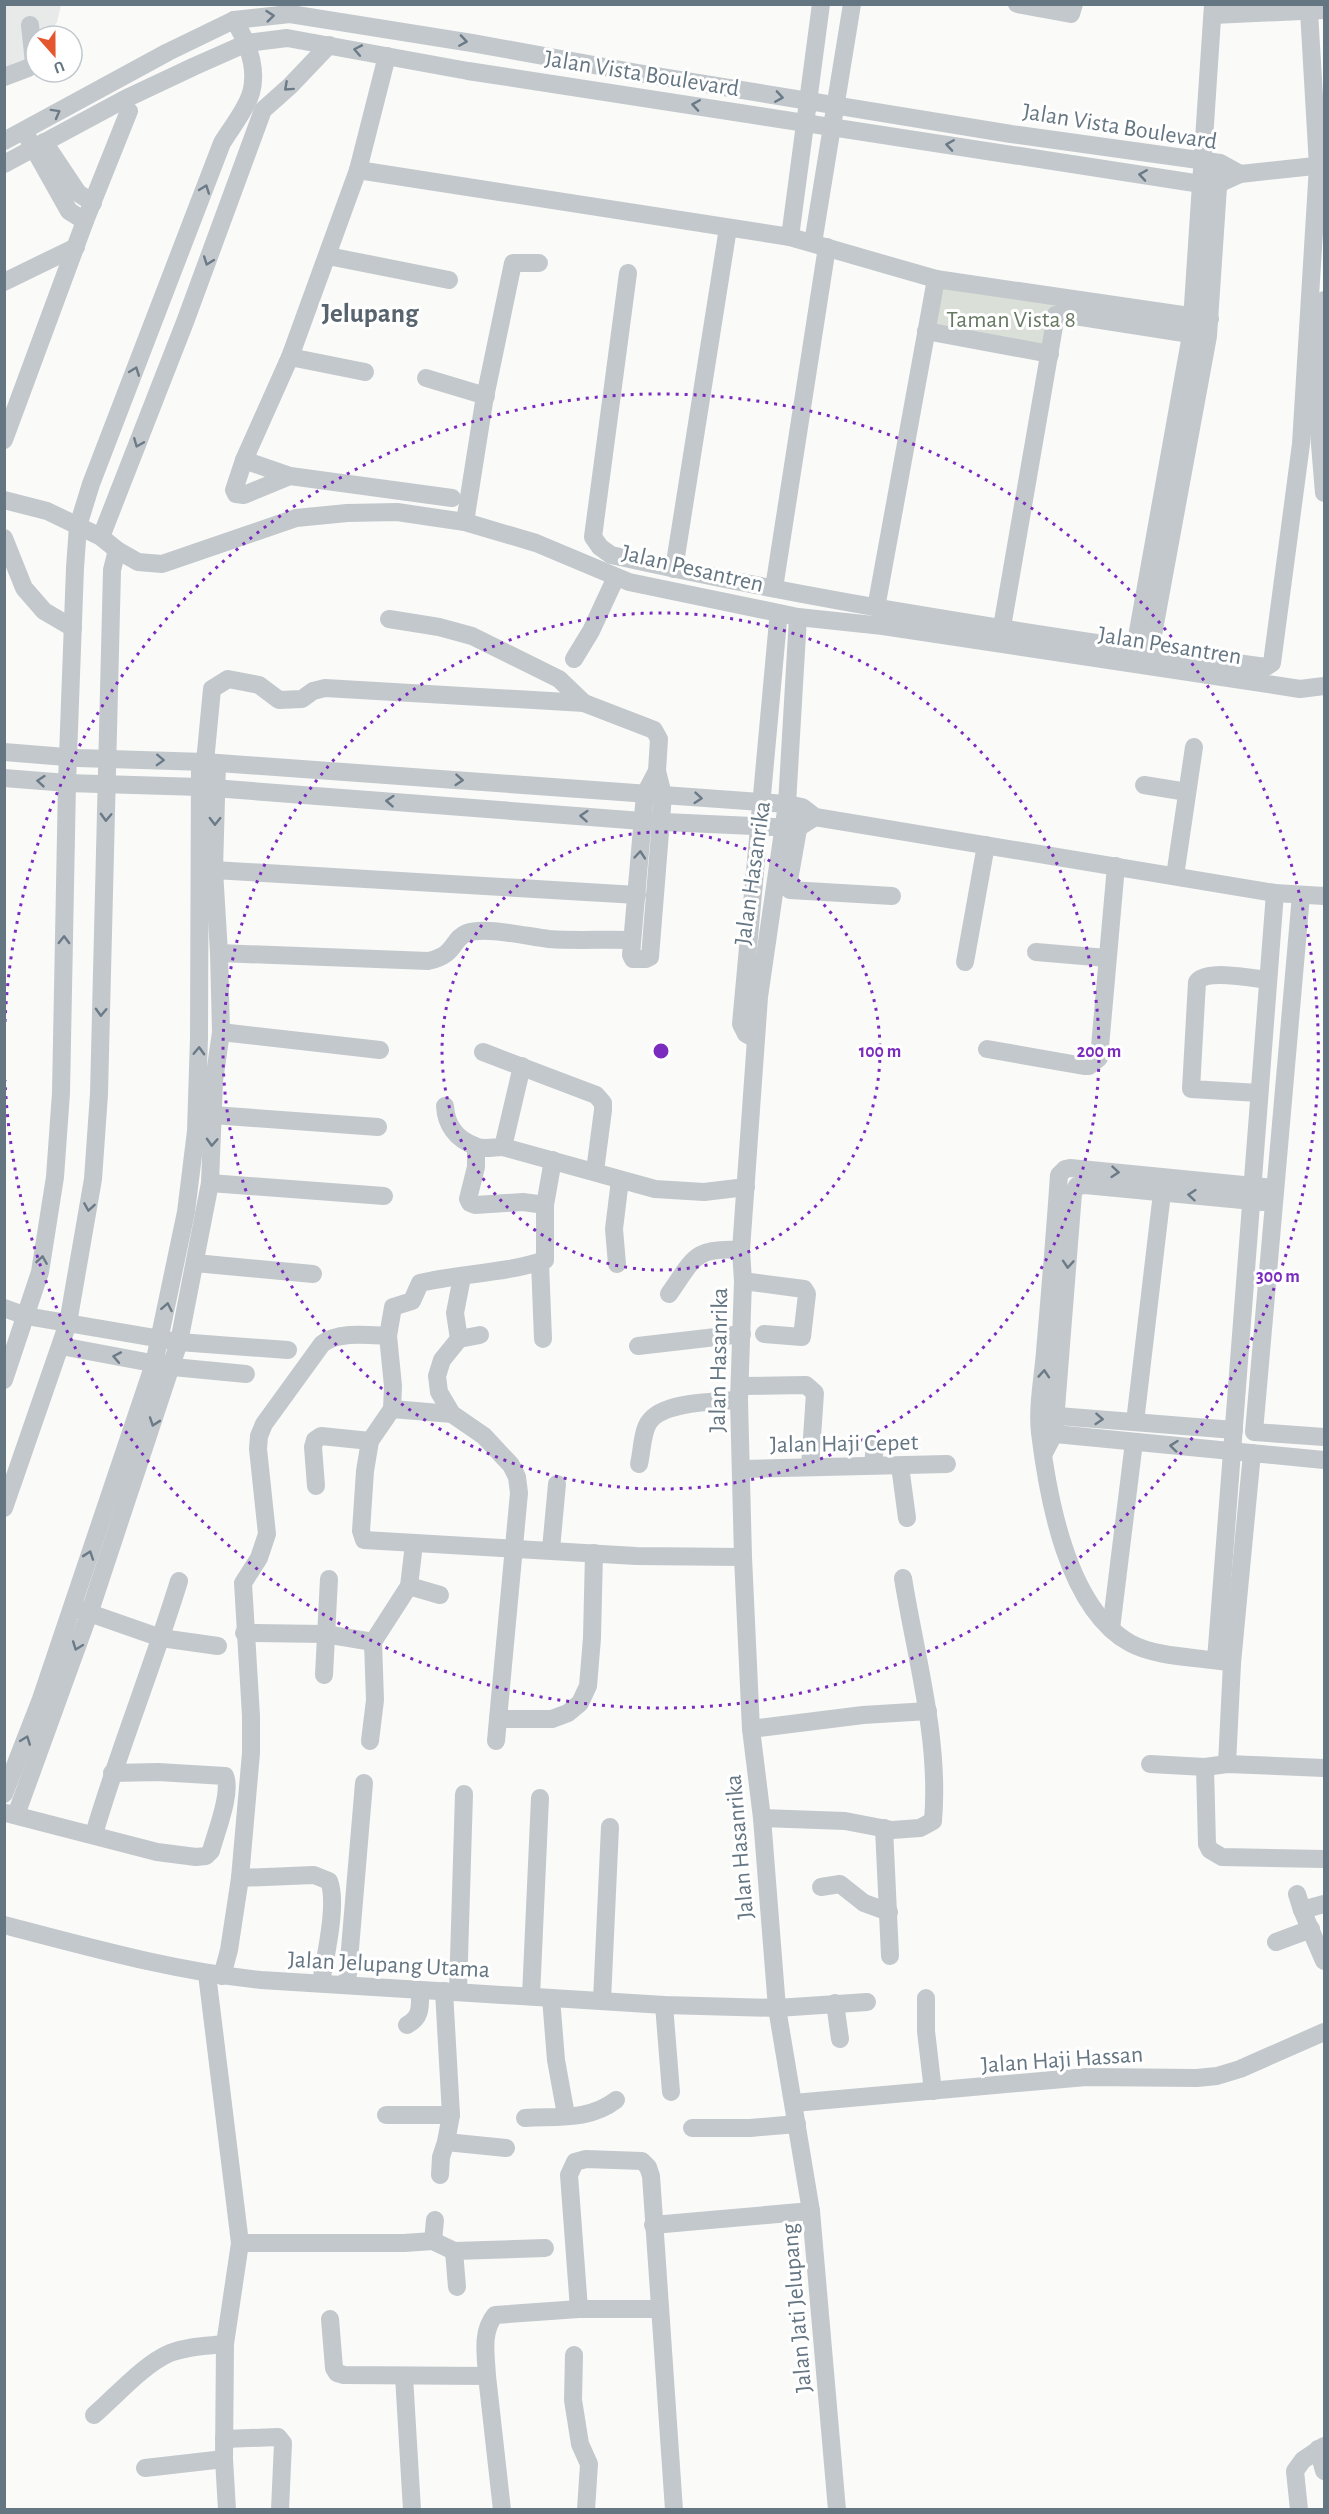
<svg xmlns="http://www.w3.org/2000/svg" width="1329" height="2514" font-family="'Alegreya Sans',sans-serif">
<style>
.built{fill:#e8e9e9}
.green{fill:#dadfd7}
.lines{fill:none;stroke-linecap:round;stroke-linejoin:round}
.minor{stroke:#c3c8cc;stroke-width:18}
.oneway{stroke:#6a7a87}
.ring{fill:none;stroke:#7b2cbf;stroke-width:3;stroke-dasharray:3 6}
.labels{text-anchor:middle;stroke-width:6;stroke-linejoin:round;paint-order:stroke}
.street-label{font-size:24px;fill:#657683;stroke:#fff}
.park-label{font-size:24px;fill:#687a64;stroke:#fff}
.quarter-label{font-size:27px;font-weight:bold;fill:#57646e;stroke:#fff}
.centre{fill:#7b2cbf;stroke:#fff;stroke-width:3}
.ring-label{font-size:18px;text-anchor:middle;font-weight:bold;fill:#7b2cbf;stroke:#fff;stroke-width:6;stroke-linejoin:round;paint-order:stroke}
</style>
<rect width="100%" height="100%" fill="#fafaf8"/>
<path class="built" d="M 5,5 L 61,5 L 57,22 L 48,36 L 36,36 L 36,70 L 5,83 Z"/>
<path class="green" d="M 936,279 L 1059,298 L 1050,354 L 926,331 Z"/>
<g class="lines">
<g class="minor">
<path d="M 1017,4 L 1071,14 L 1074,4"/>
<path d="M 1213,15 L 1324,10"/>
<path d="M 4,77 L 28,68 L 34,63 L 30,25"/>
<path d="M 28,138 L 69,211 L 85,221"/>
<path d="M 4,141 L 168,52 L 234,20 L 290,14 L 472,43 L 638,73 L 1011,134 L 1220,163 L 1240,174"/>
<path d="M 44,142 L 78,193 L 93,203"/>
<path d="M 4,164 L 125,99 L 195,66 L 247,43 L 287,38 L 468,71 L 1201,184 L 1218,184 L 1240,174 L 1324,165"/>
<path d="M 358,170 L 387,56"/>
<path d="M 790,237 L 821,4"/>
<path d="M 813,243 L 852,4"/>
<path d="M 328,256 L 449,280"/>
<path d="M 628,273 L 593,537 L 600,547 L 611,555 C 827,603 1046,637 1266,667 L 1272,663 L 1301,444 L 1318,166 L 1309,11"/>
<path d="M 4,282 L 76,247"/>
<path d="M 1324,300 L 1321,309 L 1316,396 L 1324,493"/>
<path d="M 926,331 L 1050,354"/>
<path d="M 290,357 L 365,372"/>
<path d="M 426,378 L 486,396"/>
<path d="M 4,440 L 85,221 L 129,111"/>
<path d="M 244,460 L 290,476 L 452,498"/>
<path d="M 290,476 L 244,495 L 236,494 L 234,490 L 244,460 L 290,357 L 358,170 L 790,237 L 936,279"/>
<path d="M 4,500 L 47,511 L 101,537 L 117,550 L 138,562 L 162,564 L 296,518 L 347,513 L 397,512 L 465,522 L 536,543 L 629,582 L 798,617 L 883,626 L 1300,689 L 1324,686"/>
<path d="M 465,522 L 484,402 L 513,263 L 539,263"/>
<path d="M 101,537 L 185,322 L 263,110 L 290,86 L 329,45"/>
<path d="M 4,538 L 24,588 L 44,611 L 73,628"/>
<path d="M 674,569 L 728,228"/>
<path d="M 774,588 L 827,247"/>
<path d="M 876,608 L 936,279 L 1210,319"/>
<path d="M 798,617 L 787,804 L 759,997 L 741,1250 L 743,1281 L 739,1400 L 743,1557 L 751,1729 L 762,1818 L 777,2008 L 811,2211 L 837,2510"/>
<path d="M 389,619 L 439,627 L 472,636 L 559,679 L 584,703"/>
<path d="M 1002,627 L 1056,315 L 1062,314 L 1203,336"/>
<path d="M 1135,648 L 1191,335 L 1213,4"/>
<path d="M 1150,651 L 1208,336 L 1219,172"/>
<path d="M 574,659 L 591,631 L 616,577"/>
<path d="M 4,752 L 78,758 L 205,762 L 787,804 L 802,807 L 815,817 L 1275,893 L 1324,896"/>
<path d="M 205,762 L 212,689 L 228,679 L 259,685 L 279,700 L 302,699 L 313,691 L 325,688 L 584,703 L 654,730 L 659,739 L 657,771 L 663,795 L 650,957 L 646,959 L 633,959 L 631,955 L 645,794 L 657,771"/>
<path d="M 4,778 L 67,783 L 200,787 L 642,821 L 798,828 L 815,817"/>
<path d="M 1144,785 L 1187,792"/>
<path d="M 800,818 L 788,886 L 790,890 L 892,896"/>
<path d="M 214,870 L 637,895"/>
<path d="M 1175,876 L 1194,747"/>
<path d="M 1301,895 L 1254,1432 L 1324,1437"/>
<path d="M 1036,952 L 1107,958"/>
<path d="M 219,953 L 428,961 C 457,955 451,939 467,933 C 485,926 529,937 549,939 C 576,941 605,939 632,940"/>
<path d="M 965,962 L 986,845"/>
<path d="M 221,1032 L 380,1050"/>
<path d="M 755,1039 L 746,1034 L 741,1024 L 778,621"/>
<path d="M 987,1049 L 1084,1066 L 1089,1066 L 1099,1058 L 1116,866"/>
<path d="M 483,1052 L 596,1095 L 603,1103 L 603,1110 L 595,1171"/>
<path d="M 522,1066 L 503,1147 L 655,1189 L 704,1192 L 746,1187"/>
<path d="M 1259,1093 L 1191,1089 L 1197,982 C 1206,969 1253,978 1268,980"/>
<path d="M 445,1106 C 446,1125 456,1139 475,1146 C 482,1150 495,1147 503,1147"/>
<path d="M 213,1115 L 378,1127"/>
<path d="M 476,1147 L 476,1167 L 468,1199 L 470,1203 L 475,1205 L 523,1202 L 545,1205"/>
<path d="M 210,1183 L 384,1196"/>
<path d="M 540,1262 L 543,1339"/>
<path d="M 195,1263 L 313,1274"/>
<path d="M 617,1264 L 614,1229 L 620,1180"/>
<path d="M 462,1277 L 455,1313 L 459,1339 L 442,1360 L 437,1376 L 439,1392 L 452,1414 L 484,1436 L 511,1465 L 517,1477 L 519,1493 L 498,1719"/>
<path d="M 743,1281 L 804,1289 L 807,1294 L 802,1337 L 764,1334"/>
<path d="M 669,1294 C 694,1259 693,1247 741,1250"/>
<path d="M 4,1308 L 26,1316 L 179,1342 L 288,1350"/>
<path d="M 388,1336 L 393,1386 L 392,1409 L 452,1414"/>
<path d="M 459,1339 L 480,1335"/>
<path d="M 61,1346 L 173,1367 L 246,1374"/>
<path d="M 638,1346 L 742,1334"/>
<path d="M 4,1380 L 40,1272 L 55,1177 L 61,1093 L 67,783 L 75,568 L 78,526 L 91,484 L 222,143 C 231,128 246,110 251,93 C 258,68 247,41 234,20"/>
<path d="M 740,1386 L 806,1385 L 815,1393 L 810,1467"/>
<path d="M 392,1409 L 370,1441 L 365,1471 L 361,1531 L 364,1540 L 636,1556 L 743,1557"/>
<path d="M 1045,1415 L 1234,1430"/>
<path d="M 1135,1422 L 1162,1193"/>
<path d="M 1045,1433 L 1324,1460"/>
<path d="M 1044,1453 L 1054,1434 L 1073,1193 L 1077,1186 L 1085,1185 L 1263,1202"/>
<path d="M 639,1464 C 642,1452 642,1432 649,1422 C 663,1401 716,1402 739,1400"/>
<path d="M 873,1465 L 875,1445"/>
<path d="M 900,1466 L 907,1518"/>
<path d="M 741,1469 L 947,1464"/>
<path d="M 316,1486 L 313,1447 L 315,1440 L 321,1436 L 370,1441"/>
<path d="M 4,1508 L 68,1323 L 93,1179 L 99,1094 L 112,570 L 117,550"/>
<path d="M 551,1549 L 557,1484"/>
<path d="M 409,1586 L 440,1595"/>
<path d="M 78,1609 L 161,1638 L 218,1646"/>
<path d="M 1111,1629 L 1134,1442"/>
<path d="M 244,1633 L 325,1634 L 373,1642"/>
<path d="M 1216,1660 L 1275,893"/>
<path d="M 1232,1663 C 1201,1657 1157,1658 1130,1643 C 1067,1608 1048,1498 1040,1433 C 1037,1407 1043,1378 1045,1352 C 1050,1293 1055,1234 1059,1175 L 1065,1169 L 1070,1168 L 1275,1188"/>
<path d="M 324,1675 L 329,1579"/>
<path d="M 751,1729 L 863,1715 L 928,1711"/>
<path d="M 370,1741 L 375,1700 L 373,1642 L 409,1586 L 414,1544"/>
<path d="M 496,1741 L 498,1719 L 552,1719 L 568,1713 L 580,1703 L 588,1686 L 592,1638 L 594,1553"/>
<path d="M 1150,1764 L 1205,1767 L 1227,1764 L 1324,1768"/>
<path d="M 1227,1764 L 1232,1663 L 1252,1453"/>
<path d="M 1205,1767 L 1207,1844 L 1210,1850 L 1222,1857 L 1324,1859"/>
<path d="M 4,1794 L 41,1699 L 154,1364 L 186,1212 L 196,1131 L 199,1038 L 200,761"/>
<path d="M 6,1813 L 157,1852 L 196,1857 L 206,1856 L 211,1851 C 216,1832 232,1793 225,1776 L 158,1772 L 112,1773"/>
<path d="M 16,1815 L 90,1611 L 179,1342 L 210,1183 L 214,1081 L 221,1032 L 219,953 L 214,870 L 217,763"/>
<path d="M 762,1818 L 845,1821 L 892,1830 L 920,1828 L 933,1821 C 940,1739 916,1659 903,1578"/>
<path d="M 884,1828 L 890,1956"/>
<path d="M 94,1834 C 119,1749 153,1666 179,1581"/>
<path d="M 240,1878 L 314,1875 L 329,1881 C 338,1904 325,1957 321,1983"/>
<path d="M 821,1887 L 840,1884 L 864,1903 L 889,1912"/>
<path d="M 1297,1894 L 1302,1910 L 1324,1904"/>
<path d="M 1302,1910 L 1324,1961"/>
<path d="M 4,1925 C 89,1947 173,1971 261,1980 L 664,2005 L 777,2008 L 867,2002"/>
<path d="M 1276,1942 L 1311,1929"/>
<path d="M 207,1974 L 240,2243"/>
<path d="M 222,1976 L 229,1950 L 240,1878 L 251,1753 L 251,1716 L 243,1583 L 259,1558 L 267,1534 L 258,1449 L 259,1436 L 264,1424 L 322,1344 C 338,1331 369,1335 388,1336 L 393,1307 L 412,1301 L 420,1283 C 461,1273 504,1274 545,1260 L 545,1205 L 553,1160"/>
<path d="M 347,1984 L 364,1783"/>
<path d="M 444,1991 L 451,2115 L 446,2142 L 506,2148"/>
<path d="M 458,1991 L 464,1794"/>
<path d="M 531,1996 L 540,1798"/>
<path d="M 551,1998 L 556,2060 L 566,2115"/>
<path d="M 926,1998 L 926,2031 L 933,2091"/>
<path d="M 602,2000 L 610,1827"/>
<path d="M 835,2003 L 840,2039"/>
<path d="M 664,2005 L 671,2092"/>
<path d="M 407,2025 C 422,2017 420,2006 420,1990"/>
<path d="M 794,2103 L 1086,2077 L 1197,2078 L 1217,2076 L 1240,2069 L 1324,2032"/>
<path d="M 386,2115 L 451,2115"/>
<path d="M 525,2118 C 557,2116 589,2121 616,2100"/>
<path d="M 692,2128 L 750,2128 L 797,2124"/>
<path d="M 440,2175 L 441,2157 L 446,2142"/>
<path d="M 653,2225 L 811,2211"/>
<path d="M 433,2241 L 435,2220"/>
<path d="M 454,2251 L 545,2248"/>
<path d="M 579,2309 L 569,2175 L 575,2162 L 586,2159 L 642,2161 L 648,2167 L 651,2176 L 674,2510"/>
<path d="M 330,2319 L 334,2368 L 337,2373 L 344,2375 L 487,2376 L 502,2510"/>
<path d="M 574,2355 L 573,2400 L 580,2444 L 589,2464 L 586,2510"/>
<path d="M 404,2376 L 412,2510"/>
<path d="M 487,2376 C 486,2355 481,2332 495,2315 L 579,2309 L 660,2309"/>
<path d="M 94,2415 C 116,2396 144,2364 170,2353 C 187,2346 207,2346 225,2344"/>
<path d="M 224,2439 L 278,2437 L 283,2443 L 280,2510"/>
<path d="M 1318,2449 L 1324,2471"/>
<path d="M 145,2468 L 224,2459"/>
<path d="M 227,2510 L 224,2459 L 225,2344 L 240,2243 L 404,2243 L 433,2241 L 454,2251 L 457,2287"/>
<path d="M 1299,2510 L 1295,2471 L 1303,2460 L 1324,2446"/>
</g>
</g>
<defs><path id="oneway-chevron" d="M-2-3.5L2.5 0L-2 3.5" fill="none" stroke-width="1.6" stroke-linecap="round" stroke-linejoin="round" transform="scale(1.5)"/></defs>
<g class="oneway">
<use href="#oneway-chevron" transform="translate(270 16) rotate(-6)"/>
<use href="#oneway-chevron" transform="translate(463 41) rotate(9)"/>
<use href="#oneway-chevron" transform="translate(358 50) rotate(-169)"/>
<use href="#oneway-chevron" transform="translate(288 87) rotate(138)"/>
<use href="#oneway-chevron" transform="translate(779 97) rotate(9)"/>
<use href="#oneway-chevron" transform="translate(696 105) rotate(-171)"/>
<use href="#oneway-chevron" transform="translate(56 113) rotate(-29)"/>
<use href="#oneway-chevron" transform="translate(950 145) rotate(-171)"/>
<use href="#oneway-chevron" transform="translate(1143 175) rotate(-171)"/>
<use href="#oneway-chevron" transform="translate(205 189) rotate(-70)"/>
<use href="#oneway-chevron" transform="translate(208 261) rotate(110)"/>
<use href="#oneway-chevron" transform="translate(135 371) rotate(-69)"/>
<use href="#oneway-chevron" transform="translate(138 443) rotate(112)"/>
<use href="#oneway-chevron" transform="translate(160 760) rotate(2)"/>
<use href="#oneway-chevron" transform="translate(459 780) rotate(4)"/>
<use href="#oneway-chevron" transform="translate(41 781) rotate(-175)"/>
<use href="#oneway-chevron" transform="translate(698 798) rotate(5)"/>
<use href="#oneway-chevron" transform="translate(390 801) rotate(-176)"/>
<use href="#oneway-chevron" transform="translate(584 816) rotate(-176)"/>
<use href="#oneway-chevron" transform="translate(106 817) rotate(92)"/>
<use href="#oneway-chevron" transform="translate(215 821) rotate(91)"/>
<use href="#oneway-chevron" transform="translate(640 855) rotate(-85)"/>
<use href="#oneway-chevron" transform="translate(64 940) rotate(-89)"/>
<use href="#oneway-chevron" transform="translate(101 1012) rotate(92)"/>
<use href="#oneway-chevron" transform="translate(199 1051) rotate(-88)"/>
<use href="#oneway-chevron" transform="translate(212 1142) rotate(93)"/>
<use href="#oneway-chevron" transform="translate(1115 1172) rotate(5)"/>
<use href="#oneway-chevron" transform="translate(1192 1195) rotate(-175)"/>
<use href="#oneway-chevron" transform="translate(89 1207) rotate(99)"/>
<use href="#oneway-chevron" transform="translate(42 1260) rotate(-81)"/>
<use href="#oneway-chevron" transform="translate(1068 1264) rotate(94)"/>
<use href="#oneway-chevron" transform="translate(167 1307) rotate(-79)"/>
<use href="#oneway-chevron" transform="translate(117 1357) rotate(-169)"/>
<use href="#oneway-chevron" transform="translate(1044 1374) rotate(-86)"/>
<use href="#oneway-chevron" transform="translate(1099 1419) rotate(4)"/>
<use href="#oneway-chevron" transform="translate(154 1422) rotate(109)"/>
<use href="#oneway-chevron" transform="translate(1174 1446) rotate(-174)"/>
<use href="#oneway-chevron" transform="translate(89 1555) rotate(-71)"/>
<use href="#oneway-chevron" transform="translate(77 1646) rotate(110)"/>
<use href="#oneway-chevron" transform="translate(26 1740) rotate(-69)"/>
</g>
<g class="ring">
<circle cx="661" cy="1051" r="219"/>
<circle cx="661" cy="1051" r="438"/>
<path d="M5 1022A657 657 0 1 1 5 1080"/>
</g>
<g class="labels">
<g class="street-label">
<text transform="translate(642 73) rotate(9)" y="8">Jalan Vista Boulevard</text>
<text transform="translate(1120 126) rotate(9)" y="8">Jalan Vista Boulevard</text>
<text transform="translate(693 568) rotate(13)" y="8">Jalan Pesantren</text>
<text transform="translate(1170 645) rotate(9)" y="8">Jalan Pesantren</text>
<text transform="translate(752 873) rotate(-82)" y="8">Jalan Hasanrika</text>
<text transform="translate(718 1360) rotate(-89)" y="8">Jalan Hasanrika</text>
<text transform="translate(844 1443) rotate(-1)" y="8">Jalan Haji Cepet</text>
<text transform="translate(739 1847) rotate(-95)" y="8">Jalan Hasanrika</text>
<text transform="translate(389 1964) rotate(3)" y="8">Jalan Jelupang Utama</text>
<text transform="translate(1062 2059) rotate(-4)" y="8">Jalan Haji Hassan</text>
<text transform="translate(796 2308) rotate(-95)" y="8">Jalan Jati Jelupang</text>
</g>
<g class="park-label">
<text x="1011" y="327">Taman Vista 8</text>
</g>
<g class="quarter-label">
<text x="370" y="322">Jelupang</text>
</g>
</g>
<circle cx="661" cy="1051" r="9" class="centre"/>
<g class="ring-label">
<text x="880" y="1057">100 m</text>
<text x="1099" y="1057">200 m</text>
<text x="1278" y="1282">300 m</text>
</g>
<rect width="1329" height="2514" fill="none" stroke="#657683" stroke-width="12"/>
<g transform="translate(54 54) rotate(159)"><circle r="28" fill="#ffffff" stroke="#c1c8cd" stroke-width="1.5"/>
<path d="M0-4.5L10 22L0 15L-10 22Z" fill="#e4572e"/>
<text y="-9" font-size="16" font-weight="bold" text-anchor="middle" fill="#657683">U</text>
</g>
</svg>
